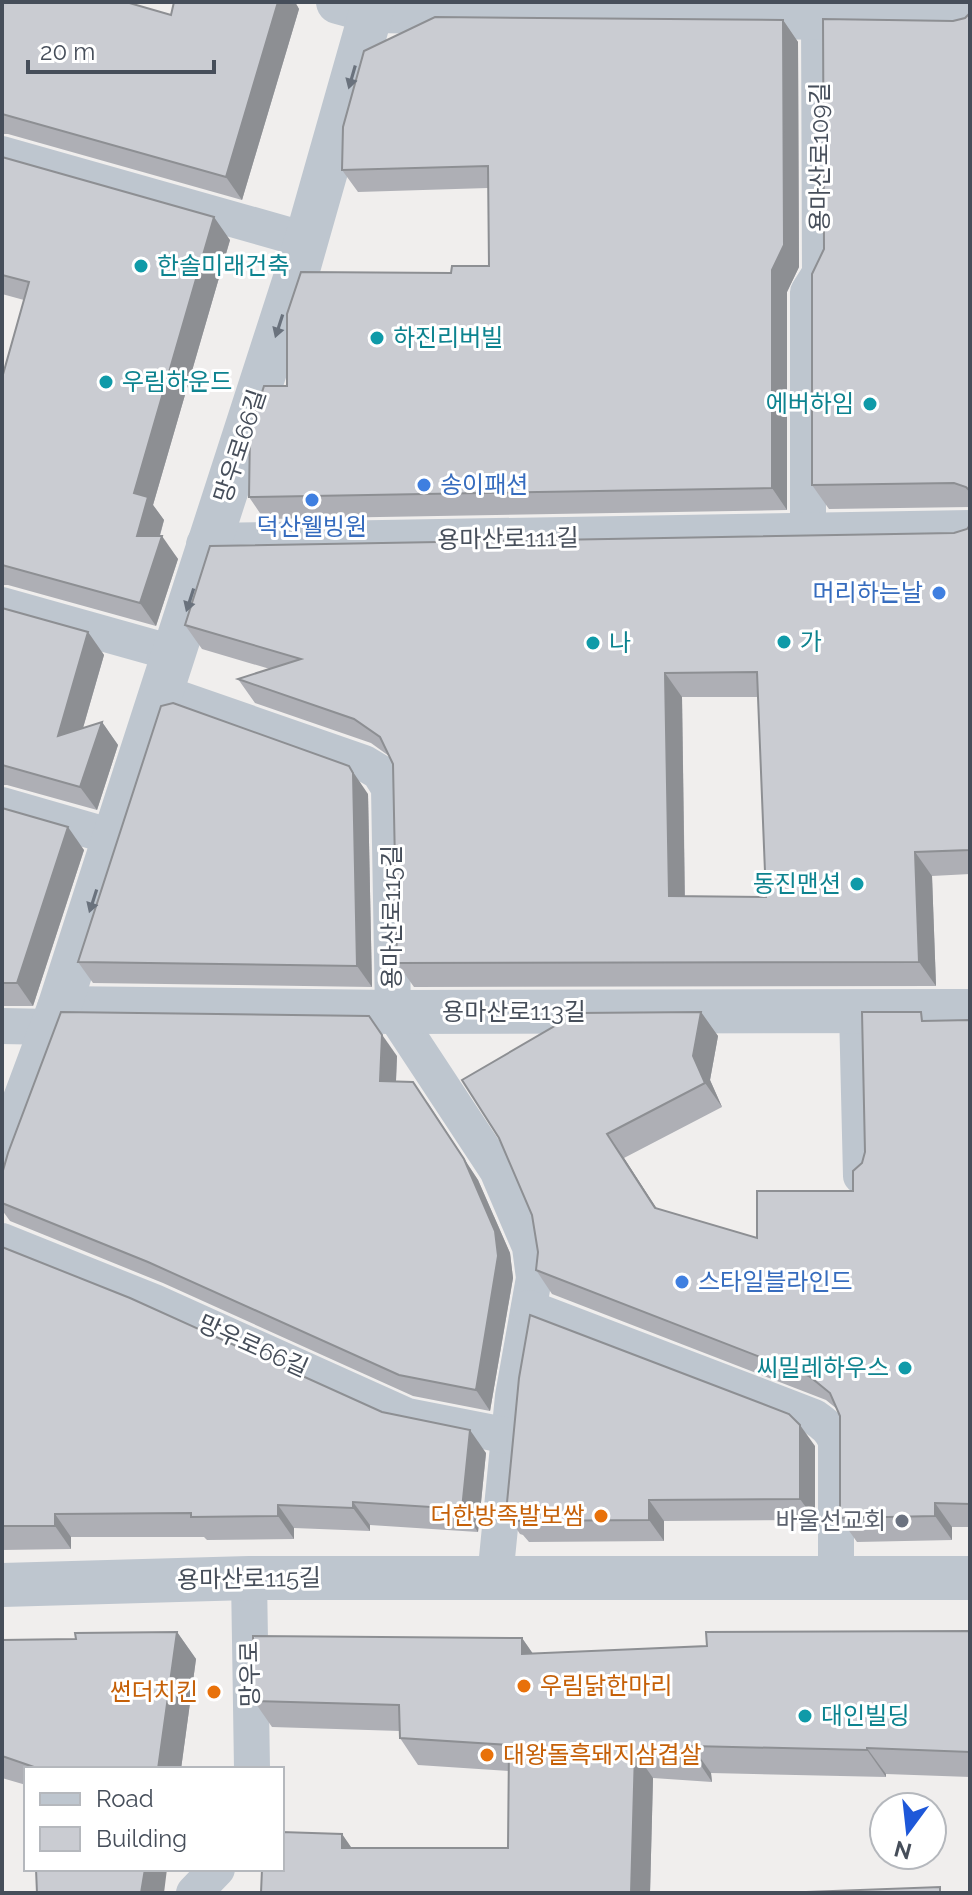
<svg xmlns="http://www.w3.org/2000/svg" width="972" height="1895" font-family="Raleway,'Noto Sans KR',sans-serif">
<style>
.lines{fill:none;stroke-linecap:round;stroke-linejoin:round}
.lane{stroke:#bec6cf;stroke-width:36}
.street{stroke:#bec6cf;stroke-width:44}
.wall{fill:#aeafb5;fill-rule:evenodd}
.shaded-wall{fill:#8d8f93}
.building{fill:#caccd2;stroke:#8d8f93;stroke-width:2;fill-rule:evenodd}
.oneway{fill:#6a727d}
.culture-dot{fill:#0f9aa8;stroke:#fff;stroke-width:3}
.shop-dot{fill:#3f7fe0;stroke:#fff;stroke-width:3}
.food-dot{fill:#e8710a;stroke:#fff;stroke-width:3}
.worship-dot{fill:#6b7280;stroke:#fff;stroke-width:3}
.labels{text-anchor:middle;stroke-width:6;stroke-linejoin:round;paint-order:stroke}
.street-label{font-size:24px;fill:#464e5a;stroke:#fff}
.culture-label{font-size:24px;fill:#0d838f;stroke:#fff;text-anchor:start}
.shop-label{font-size:24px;fill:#366cbe;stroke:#fff;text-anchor:start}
.food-label{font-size:24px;fill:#c56008;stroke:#fff;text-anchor:end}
.worship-label{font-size:24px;fill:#5b616d;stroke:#fff;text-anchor:end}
</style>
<rect width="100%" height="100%" fill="#f0eeed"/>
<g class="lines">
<g class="lane">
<path d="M 2,154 L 306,240"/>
<path d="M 808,534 L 808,292 L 820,273 L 819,17"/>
<path d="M 2,605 L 173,653"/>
<path d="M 160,692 L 364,763 L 379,772 L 389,788 L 393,1012 L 497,1170 L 530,1247 L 534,1278 L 513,1396 L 495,1578"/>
<path d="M 2,805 L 113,837"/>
<path d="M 857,1011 L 861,1176"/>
<path d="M 2,1026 L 52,1027"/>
<path d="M 2,1241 L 154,1302 L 407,1416 L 509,1436"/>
<path d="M 529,1308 L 814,1417 C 824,1424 831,1429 836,1441 L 836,1579"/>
<path d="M 249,1578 L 252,1769"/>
<path d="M 194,1893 L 217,1869"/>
</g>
<g class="street">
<path d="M 338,2 L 371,11 L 970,20"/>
<path d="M 208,545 L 970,532"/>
<path d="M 59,1008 L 393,1012 L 970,1011"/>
<path d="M 2,1161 L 59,1008 L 299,266 L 374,2"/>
<path d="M 2,1585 L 249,1578 L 970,1578"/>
</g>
</g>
<g class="wall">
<path d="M 2,2 L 171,15 L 174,2 L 295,2 L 299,9 L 242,200 L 8,134 L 2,134 Z"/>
<path d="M 970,13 L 970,507 L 829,509 L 812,485 L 953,21 L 965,18 Z"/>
<path d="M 783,20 L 798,42 L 799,267 L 787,292 L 787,510 L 264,519 L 249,497 L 287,386 L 451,273 L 489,266 L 488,188 L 358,192 L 342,170 Z"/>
<path d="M 2,157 L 230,240 L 153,505 L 164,520 L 160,536 L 178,559 L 156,626 L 8,585 L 2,585 L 2,378 L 24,300 L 2,294 Z"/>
<path d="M 970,525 L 970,874 L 932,876 L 936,986 L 414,987 L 397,963 L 393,764 L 389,756 L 371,743 L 255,703 L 238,679 L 270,669 L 202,649 L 185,625 L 954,533 L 967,529 ZM 682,697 L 758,697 L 766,897 L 685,896 Z"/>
<path d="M 2,608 L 88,632 L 104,655 L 83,728 L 102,722 L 118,745 L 97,810 L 7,785 L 2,785 Z"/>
<path d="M 368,794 L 372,987 L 93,983 L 78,962 Z"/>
<path d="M 2,808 L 84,850 L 33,1006 L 2,1006 Z"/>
<path d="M 701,1012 L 718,1036 L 710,1080 L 722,1107 L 624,1158 L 656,1208 L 757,1238 L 853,1191 L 862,1163 L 928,1021 L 970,1020 L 970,1527 L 952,1527 L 952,1540 L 857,1542 L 840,1518 L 840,1416 L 837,1409 L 826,1400 L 552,1294 L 536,1270 L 538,1252 L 532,1215 Z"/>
<path d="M 397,1056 L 396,1082 L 428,1103 L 478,1180 L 510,1253 L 513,1278 L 490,1411 L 413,1396 L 163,1283 L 10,1221 L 2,1210 L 2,1174 Z"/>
<path d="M 2,1247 L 382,1412 L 486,1453 L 478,1532 L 370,1525 L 370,1531 L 294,1528 L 294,1539 L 207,1540 L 204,1537 L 71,1537 L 71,1549 L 2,1550 Z"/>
<path d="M 815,1446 L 815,1520 L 664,1521 L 664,1541 L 529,1542 L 523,1535 L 520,1534 L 506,1513 Z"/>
<path d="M 970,1631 L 970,1777 L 886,1774 L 886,1777 L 711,1773 L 712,1782 L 653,1778 L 650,1893 L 261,1893 L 342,1834 L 351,1848 L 508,1848 L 509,1771 L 418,1765 L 400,1738 L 400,1731 L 272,1727 L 254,1701 L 522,1638 L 533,1654 L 707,1646 Z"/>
<path d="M 177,1632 L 196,1659 L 181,1769 L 26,1769 L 26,1785 L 2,1778 L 2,1640 L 76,1639 Z"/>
</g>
<g class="shaded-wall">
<path d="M 278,2 L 295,2 L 299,9 L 242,200 L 226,177 Z"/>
<path d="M 783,20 L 798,42 L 799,267 L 787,292 L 787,510 L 772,488 L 772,270 Z"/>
<path d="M 214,217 L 230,240 L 153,505 L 164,520 L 153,559 L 137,536 L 134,493 Z"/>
<path d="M 162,536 L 178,559 L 156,626 L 140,603 Z"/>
<path d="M 88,632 L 104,655 L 74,759 L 58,736 Z"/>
<path d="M 665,673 L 682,697 L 685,920 L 669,896 Z"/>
<path d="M 102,722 L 118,745 L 97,810 L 80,787 Z"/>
<path d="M 349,766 L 368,794 L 372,987 L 357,966 Z"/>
<path d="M 68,827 L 84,850 L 33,1006 L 17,983 Z"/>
<path d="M 915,852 L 932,876 L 936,986 L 919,962 Z"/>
<path d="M 701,1012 L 718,1036 L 710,1080 L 722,1107 L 705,1083 L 693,1056 Z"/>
<path d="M 369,1016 L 397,1056 L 395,1102 L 380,1081 Z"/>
<path d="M 413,1082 L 478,1180 L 510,1253 L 513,1278 L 490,1411 L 476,1390 Z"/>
<path d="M 607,1134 L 624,1158 L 672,1232 L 655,1208 Z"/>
<path d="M 800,1425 L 815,1446 L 815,1520 L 800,1499 Z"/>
<path d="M 470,1430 L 486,1453 L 478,1532 L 462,1509 Z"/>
<path d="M 649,1500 L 664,1521 L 664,1541 L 649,1520 Z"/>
<path d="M 353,1502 L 370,1525 L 370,1531 L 353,1508 Z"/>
<path d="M 935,1503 L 952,1527 L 952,1540 L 935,1516 Z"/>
<path d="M 278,1505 L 294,1528 L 294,1539 L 278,1516 Z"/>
<path d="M 55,1514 L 71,1537 L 71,1549 L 55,1526 Z"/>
<path d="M 177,1632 L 196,1659 L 181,1769 L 158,1769 Z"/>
<path d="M 522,1638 L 540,1664 L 522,1654 Z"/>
<path d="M 692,1746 L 711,1773 L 712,1782 L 694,1755 Z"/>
<path d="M 867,1748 L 886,1774 L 886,1777 L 867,1750 Z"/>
<path d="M 635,1752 L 653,1778 L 650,1893 L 631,1893 Z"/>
<path d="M 342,1834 L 360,1860 L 342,1848 Z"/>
<path d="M 145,1869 L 167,1869 L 164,1893 L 141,1893 Z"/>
</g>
<g class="building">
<path d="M 2,2 L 126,2 L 171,15 L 174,2 L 278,2 L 226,177 L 2,114 Z"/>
<path d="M 970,13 L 970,491 L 966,487 L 954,483 L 812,485 L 812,274 L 824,249 L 823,19 L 953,21 L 965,18 Z"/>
<path d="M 435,17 L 783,20 L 784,245 L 772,270 L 772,488 L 249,497 L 250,430 L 264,386 L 287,386 L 287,314 L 301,272 L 451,273 L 452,266 L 489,266 L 488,166 L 342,170 L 343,127 L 364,51 Z"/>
<path d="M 2,157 L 214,217 L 134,493 L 148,497 L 137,536 L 162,536 L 140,603 L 2,565 L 2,378 L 29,282 L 2,275 Z"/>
<path d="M 970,525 L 970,850 L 915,852 L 919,962 L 397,963 L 393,764 L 380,737 L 354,719 L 238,679 L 301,659 L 185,625 L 210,546 L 954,533 L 967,529 ZM 757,672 L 766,897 L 669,896 L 665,673 Z"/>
<path d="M 2,608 L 88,632 L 58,736 L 102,722 L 80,787 L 2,765 Z"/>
<path d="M 173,703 L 349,766 L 353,773 L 357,966 L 78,962 L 161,706 Z"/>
<path d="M 2,808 L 68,827 L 17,983 L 2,983 Z"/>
<path d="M 61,1012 L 369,1016 L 382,1035 L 380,1081 L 413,1082 L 464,1159 L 495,1231 L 498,1256 L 476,1390 L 399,1375 L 148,1262 L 2,1203 L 2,1174 L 8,1153 Z"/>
<path d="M 701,1012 L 693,1056 L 705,1083 L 607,1134 L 655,1208 L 757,1238 L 757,1191 L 853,1191 L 853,1171 L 862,1163 L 865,1152 L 862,1012 L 921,1012 L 922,1021 L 970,1020 L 970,1504 L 935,1503 L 935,1516 L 840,1518 L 840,1416 L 830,1393 L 809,1376 L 536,1270 L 538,1252 L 532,1215 L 499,1138 L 462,1080 L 577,1013 Z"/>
<path d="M 2,1247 L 130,1298 L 382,1412 L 470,1430 L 462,1509 L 353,1502 L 353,1508 L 278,1505 L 278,1516 L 191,1517 L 191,1513 L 55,1514 L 55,1526 L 2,1526 Z"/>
<path d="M 530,1315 L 789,1414 L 800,1425 L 800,1499 L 649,1500 L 649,1520 L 514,1521 L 514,1514 L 506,1513 L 519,1378 Z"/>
<path d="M 970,1631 L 970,1752 L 867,1748 L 867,1750 L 692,1746 L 694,1755 L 635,1752 L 631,1893 L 261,1893 L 262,1869 L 282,1869 L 282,1832 L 342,1834 L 342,1848 L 508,1848 L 509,1745 L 400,1738 L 399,1705 L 254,1701 L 253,1636 L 522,1638 L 522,1654 L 707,1646 L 706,1632 Z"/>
<path d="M 177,1632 L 158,1769 L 34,1769 L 34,1767 L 2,1756 L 2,1640 L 76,1639 L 75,1633 Z"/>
<path d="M 36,1869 L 145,1869 L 141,1893 L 37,1893 Z"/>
<path d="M 940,1887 L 940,1893 L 779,1893 Z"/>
</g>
<defs><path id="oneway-solid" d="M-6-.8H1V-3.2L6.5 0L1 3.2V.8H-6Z" transform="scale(2)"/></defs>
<g class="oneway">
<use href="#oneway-solid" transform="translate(352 77) rotate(106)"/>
<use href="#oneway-solid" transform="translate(279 326) rotate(108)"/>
<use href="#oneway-solid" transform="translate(190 600) rotate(108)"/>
<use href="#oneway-solid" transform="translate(93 901) rotate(108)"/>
</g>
<g class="culture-dot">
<circle cx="141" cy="266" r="8"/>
<circle cx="377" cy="338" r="8"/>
<circle cx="106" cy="382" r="8"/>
<circle cx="870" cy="404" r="8"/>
<circle cx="784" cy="642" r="8"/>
<circle cx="593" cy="643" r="8"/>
<circle cx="857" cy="884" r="8"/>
<circle cx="905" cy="1368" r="8"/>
<circle cx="805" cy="1716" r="8"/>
</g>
<g class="shop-dot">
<circle cx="424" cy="485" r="8"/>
<circle cx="312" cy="500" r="8"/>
<circle cx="939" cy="593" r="8"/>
<circle cx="682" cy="1282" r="8"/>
</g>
<g class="food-dot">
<circle cx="601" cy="1516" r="8"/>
<circle cx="524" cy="1686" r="8"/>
<circle cx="214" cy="1692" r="8"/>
<circle cx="487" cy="1755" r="8"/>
</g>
<circle class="worship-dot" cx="902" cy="1521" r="8"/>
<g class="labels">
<g class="street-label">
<text transform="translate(820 157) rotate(-90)" y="8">용마산로109길</text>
<text transform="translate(240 446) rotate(-72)" y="8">망우로66길</text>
<text transform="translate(508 539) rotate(-1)" y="8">용마산로111길</text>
<text transform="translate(392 917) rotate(-90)" y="8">용마산로115길</text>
<text x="514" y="1020">용마산로113길</text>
<text transform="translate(253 1346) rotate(24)" y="8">망우로66길</text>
<text transform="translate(249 1579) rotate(-1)" y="8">용마산로115길</text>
<text transform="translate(250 1674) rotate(-91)" y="8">망우로</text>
</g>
<g class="culture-label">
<text x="157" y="274">한솔미래건축</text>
<text x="393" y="346">하진리버빌</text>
<text x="122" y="390">우림하운드</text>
<text x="854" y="412" text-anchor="end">에버하임</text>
<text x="800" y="650">가</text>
<text x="609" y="651">나</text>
<text x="841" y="892" text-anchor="end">동진맨션</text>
<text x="889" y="1376" text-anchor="end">씨밀레하우스</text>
<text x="821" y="1724">대인빌딩</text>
</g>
<g class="shop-label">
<text x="440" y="493">송이패션</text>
<text x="312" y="535" text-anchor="middle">덕산웰빙원</text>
<text x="923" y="601" text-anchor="end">머리하는날</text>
<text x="698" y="1290">스타일블라인드</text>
</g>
<g class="food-label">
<text x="585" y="1524">더한방족발보쌈</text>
<text x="540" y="1694" text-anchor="start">우림닭한마리</text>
<text x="198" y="1700">썬더치킨</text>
<text x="503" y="1763" text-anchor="start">대왕돌흑돼지삼겹살</text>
</g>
<g class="worship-label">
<text x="886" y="1529">바울선교회</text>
</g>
</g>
<rect width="972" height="1895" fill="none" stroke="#464e5a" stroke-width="8"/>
<rect x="24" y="1767" width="260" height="104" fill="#ffffff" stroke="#b5b8bd" stroke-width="2"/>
<rect x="40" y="1793" width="40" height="12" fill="#bec6cf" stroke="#b5b8bd" stroke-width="2"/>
<text x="96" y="1807" font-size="24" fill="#464e5a">Road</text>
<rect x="40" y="1827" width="40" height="24" fill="#caccd2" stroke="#b5b8bd" stroke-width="2"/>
<text x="96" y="1847" font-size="24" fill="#464e5a">Building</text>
<g transform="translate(908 1831) rotate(195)"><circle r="38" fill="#ffffff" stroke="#b5b8bd" stroke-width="2"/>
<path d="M0-6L14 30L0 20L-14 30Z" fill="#1e58d9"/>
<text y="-12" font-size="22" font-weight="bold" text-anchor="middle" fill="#464e5a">N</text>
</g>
<path d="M28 60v12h186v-12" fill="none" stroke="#464e5a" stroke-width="4"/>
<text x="40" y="60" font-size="24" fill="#464e5a" stroke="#ffffff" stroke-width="6" paint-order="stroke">20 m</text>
</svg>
